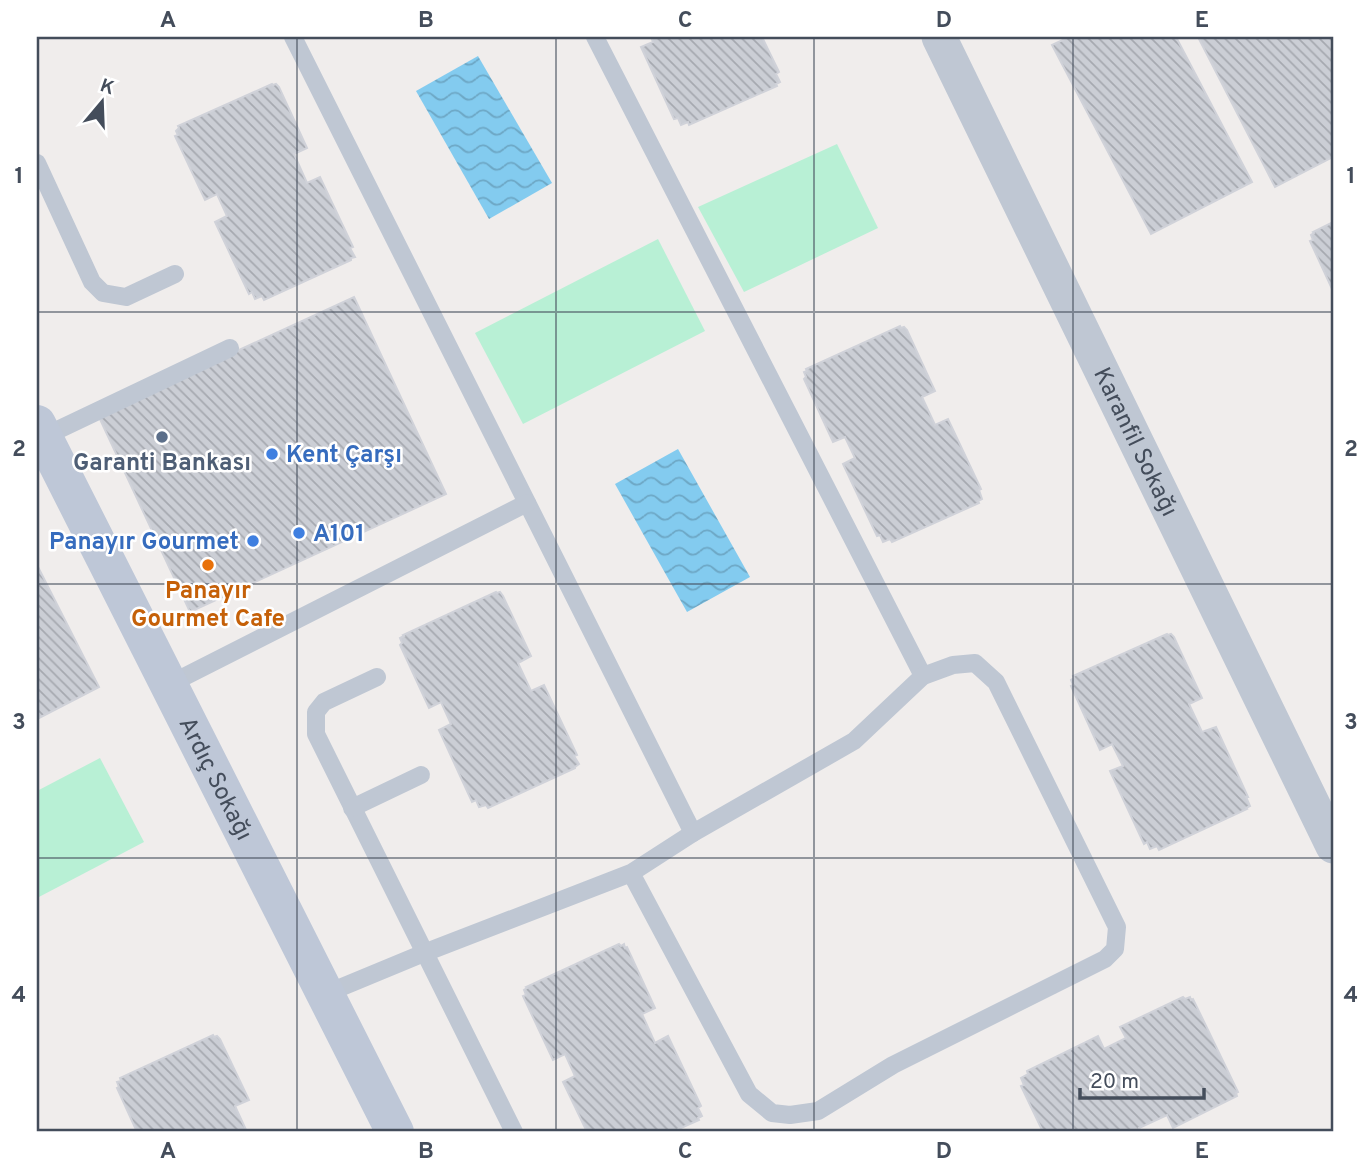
<svg xmlns="http://www.w3.org/2000/svg" width="1370" height="1169" font-family="Overpass,sans-serif">
<style>
.grass{fill:#b8f0d5}
.water{fill:url(#water-waves)}
.building{fill:url(#building-back-hatch);stroke:#d0d2d9;stroke-width:2}
.lines{fill:none;stroke-linecap:round;stroke-linejoin:round}
.lane{stroke:#bfc7d3;stroke-width:18}
.street{stroke:#bfc7d3;stroke-width:35}
.secondary{stroke:#bec7d7;stroke-width:38}
.grid{fill:none;stroke:#444d5b;stroke-width:2;stroke-opacity:0.55}
.service-dot{fill:#5c6f8a;stroke:#fff;stroke-width:2.5}
.shop-dot{fill:#3f7fe0;stroke:#fff;stroke-width:2.5}
.food-dot{fill:#e8710a;stroke:#fff;stroke-width:2.5}
.labels{text-anchor:middle;stroke-width:5;stroke-linejoin:round;paint-order:stroke}
.street-label{font-size:24px;fill:#444d5b;stroke:#fff}
.shop-label{font-size:24px;font-weight:bold;fill:#366cbe;stroke:#fff;text-anchor:start}
.service-label{font-size:24px;font-weight:bold;fill:#4e5e75;stroke:#fff}
.food-label{font-size:24px;font-weight:bold;fill:#c56008;stroke:#fff}
.neatline{fill:none;stroke:#444d5b;stroke-width:2.5}
.grid-label{font-size:23px;text-anchor:middle;font-weight:bold;fill:#444d5b}
</style>
<defs>
<pattern id="water-waves" width="16" height="10" patternUnits="userSpaceOnUse" patternTransform="scale(1.75)"><rect width="16" height="10" fill="#83cbef"/><path d="M0 5q4-4 8 0t8 0" fill="none" stroke="#6da7c5"/></pattern>
<pattern id="building-back-hatch" width="6" height="6" patternUnits="userSpaceOnUse" patternTransform="scale(1.75)"><rect width="6" height="6" fill="#cbced5"/><path d="M-1 5l2 2M0 0l6 6M5-1l2 2" fill="none" stroke="#a6a9b0"/></pattern>
</defs>
<rect width="100%" height="100%" fill="#f0edec"/>
<g class="grass">
<path d="M 837,144 L 878,228 L 744,292 L 698,207 Z"/>
<path d="M 658,239 L 705,331 L 523,424 L 475,333 Z"/>
<path d="M 100,758 L 144,842 L 37,898 L 37,791 Z"/>
</g>
<g class="water">
<path d="M 478,56 L 552,183 L 489,219 L 416,91 Z"/>
<path d="M 678,449 L 750,577 L 687,612 L 615,484 Z"/>
</g>
<g class="building">
<path d="M 651,37 L 762,37 L 779,72 L 776,74 L 780,82 L 776,84 L 777,86 L 689,125 L 688,122 L 681,125 L 678,118 L 674,119 L 641,47 L 653,42 Z"/>
<path d="M 1069,37 L 1176,37 L 1252,182 L 1151,234 L 1052,45 Z"/>
<path d="M 1198,37 L 1333,37 L 1333,157 L 1275,187 Z"/>
<path d="M 272,84 L 273,85 L 276,84 L 279,87 L 307,148 L 294,154 L 307,183 L 320,177 L 353,247 L 350,248 L 355,257 L 351,258 L 351,260 L 264,300 L 262,296 L 255,299 L 252,292 L 249,294 L 215,222 L 227,216 L 217,194 L 205,200 L 175,136 L 178,135 L 176,131 L 179,128 L 178,126 Z"/>
<path d="M 1333,222 L 1333,291 L 1310,241 L 1313,240 L 1311,235 L 1314,233 L 1313,232 Z"/>
<path d="M 354,297 L 446,494 L 190,612 L 98,415 Z"/>
<path d="M 900,326 L 901,328 L 904,327 L 907,330 L 935,391 L 922,397 L 935,425 L 948,419 L 981,489 L 979,490 L 982,499 L 978,501 L 979,503 L 892,542 L 890,539 L 883,542 L 880,535 L 877,536 L 843,464 L 855,458 L 845,437 L 833,442 L 804,379 L 806,377 L 804,372 L 807,371 L 806,369 Z"/>
<path d="M 37,565 L 99,687 L 37,719 Z"/>
<path d="M 496,592 L 497,593 L 500,592 L 503,596 L 531,656 L 518,663 L 531,691 L 544,685 L 577,755 L 574,756 L 579,764 L 575,767 L 575,768 L 488,808 L 486,805 L 479,807 L 476,800 L 472,802 L 439,730 L 451,724 L 441,702 L 429,708 L 400,645 L 402,643 L 400,638 L 404,636 L 403,635 Z"/>
<path d="M 1167,634 L 1168,635 L 1171,634 L 1174,637 L 1202,698 L 1189,704 L 1202,732 L 1216,727 L 1248,797 L 1246,797 L 1250,806 L 1246,808 L 1247,809 L 1159,850 L 1157,846 L 1150,849 L 1147,842 L 1144,844 L 1110,771 L 1123,766 L 1112,744 L 1100,750 L 1071,686 L 1073,685 L 1071,680 L 1074,678 L 1073,676 Z"/>
<path d="M 619,944 L 621,946 L 624,944 L 625,948 L 627,947 L 655,1008 L 642,1014 L 655,1043 L 668,1036 L 701,1106 L 698,1108 L 702,1116 L 698,1118 L 699,1120 L 672,1132 L 587,1132 L 563,1082 L 575,1076 L 565,1054 L 553,1060 L 523,996 L 526,995 L 524,990 L 527,988 L 526,987 Z"/>
<path d="M 1183,997 L 1185,999 L 1190,997 L 1191,1000 L 1193,999 L 1238,1092 L 1236,1093 L 1237,1096 L 1173,1128 L 1167,1115 L 1139,1128 L 1141,1132 L 1043,1132 L 1021,1086 L 1024,1085 L 1021,1078 L 1028,1074 L 1027,1071 L 1098,1036 L 1104,1049 L 1126,1038 L 1120,1027 Z"/>
<path d="M 213,1035 L 214,1037 L 217,1036 L 220,1039 L 249,1100 L 235,1106 L 247,1132 L 137,1132 L 117,1088 L 119,1087 L 117,1082 L 121,1081 L 120,1078 Z"/>
</g>
<g class="lines">
<g class="lane">
<path d="M 293,37 L 693,833"/>
<path d="M 595,37 L 923,676"/>
<path d="M 37,163 L 92,282 L 103,293 L 126,297 L 175,274"/>
<path d="M 43,437 L 230,348"/>
<path d="M 377,677 L 324,702 L 316,712 L 316,734 L 514,1132"/>
<path d="M 168,685 L 527,503"/>
<path d="M 352,808 L 421,775"/>
<path d="M 325,994 L 424,953 L 631,873 L 693,833 L 854,741 L 923,676 L 953,665 L 975,663 L 996,682 L 1117,927 L 1115,949 L 1105,959 L 893,1065 L 818,1111 L 790,1115 L 772,1113 L 749,1094 L 631,873"/>
</g>
<path class="street" id="s1" d="M 939,37 L 1333,846"/>
<path class="secondary" id="s2" d="M 37,424 L 395,1132"/>
</g>
<path class="grid" d="M 297,37 L 297,1132M 556,37 L 556,1132M 814,37 L 814,1132M 1073,37 L 1073,1132M 37,312 L 1333,312M 37,584 L 1333,584M 37,858 L 1333,858"/>
<circle class="service-dot" cx="162" cy="437" r="7"/>
<g class="shop-dot">
<circle cx="272" cy="454" r="7"/>
<circle cx="299" cy="533" r="7"/>
<circle cx="253" cy="541" r="7"/>
</g>
<circle class="food-dot" cx="208" cy="565" r="7"/>
<g class="labels">
<g class="street-label">
<text dy="8" stroke="none"><textPath href="#s1" startOffset="450">Karanfil Sokağı</textPath></text>
<text dy="8" stroke="none"><textPath href="#s2" startOffset="397">Ardıç Sokağı</textPath></text>
</g>
<g class="shop-label">
<text x="286" y="462">Kent Çarşı</text>
<text x="313" y="541">A101</text>
<text x="239" y="549" text-anchor="end">Panayır Gourmet</text>
</g>
<g class="service-label">
<text x="162" y="470">Garanti Bankası</text>
</g>
<g class="food-label">
<text x="208" y="598">Panayır<tspan x="208" dy="28">Gourmet Cafe</tspan></text>
</g>
</g>
<rect width="1370" height="1169" fill="none" stroke="#ffffff" stroke-width="77"/>
<g transform="translate(102 102) rotate(19)" stroke="#ffffff" stroke-width="5" paint-order="stroke">
<path d="M0-5L12 26L0 18L-12 26Z" fill="#444d5b"/>
<text y="-10" font-size="19" font-weight="bold" text-anchor="middle" fill="#444d5b">K</text>
</g>
<path d="M1080 1088v10h124v-10" fill="none" stroke="#444d5b" stroke-width="3.5"/>
<text x="1090" y="1088" font-size="21" fill="#444d5b" stroke="#ffffff" stroke-width="5" paint-order="stroke">20 m</text>
<rect x="38" y="38" width="1294" height="1092" class="neatline"/>
<g class="grid-label">
<text x="168" y="27">A</text>
<text x="426" y="27">B</text>
<text x="685" y="27">C</text>
<text x="944" y="27">D</text>
<text x="1202" y="27">E</text>
<text x="19" y="183">1</text>
<text x="1351" y="183">1</text>
<text x="19" y="456">2</text>
<text x="1351" y="456">2</text>
<text x="19" y="729">3</text>
<text x="1351" y="729">3</text>
<text x="19" y="1002">4</text>
<text x="1351" y="1002">4</text>
<text x="168" y="1158">A</text>
<text x="426" y="1158">B</text>
<text x="685" y="1158">C</text>
<text x="944" y="1158">D</text>
<text x="1202" y="1158">E</text>
</g>
</svg>
